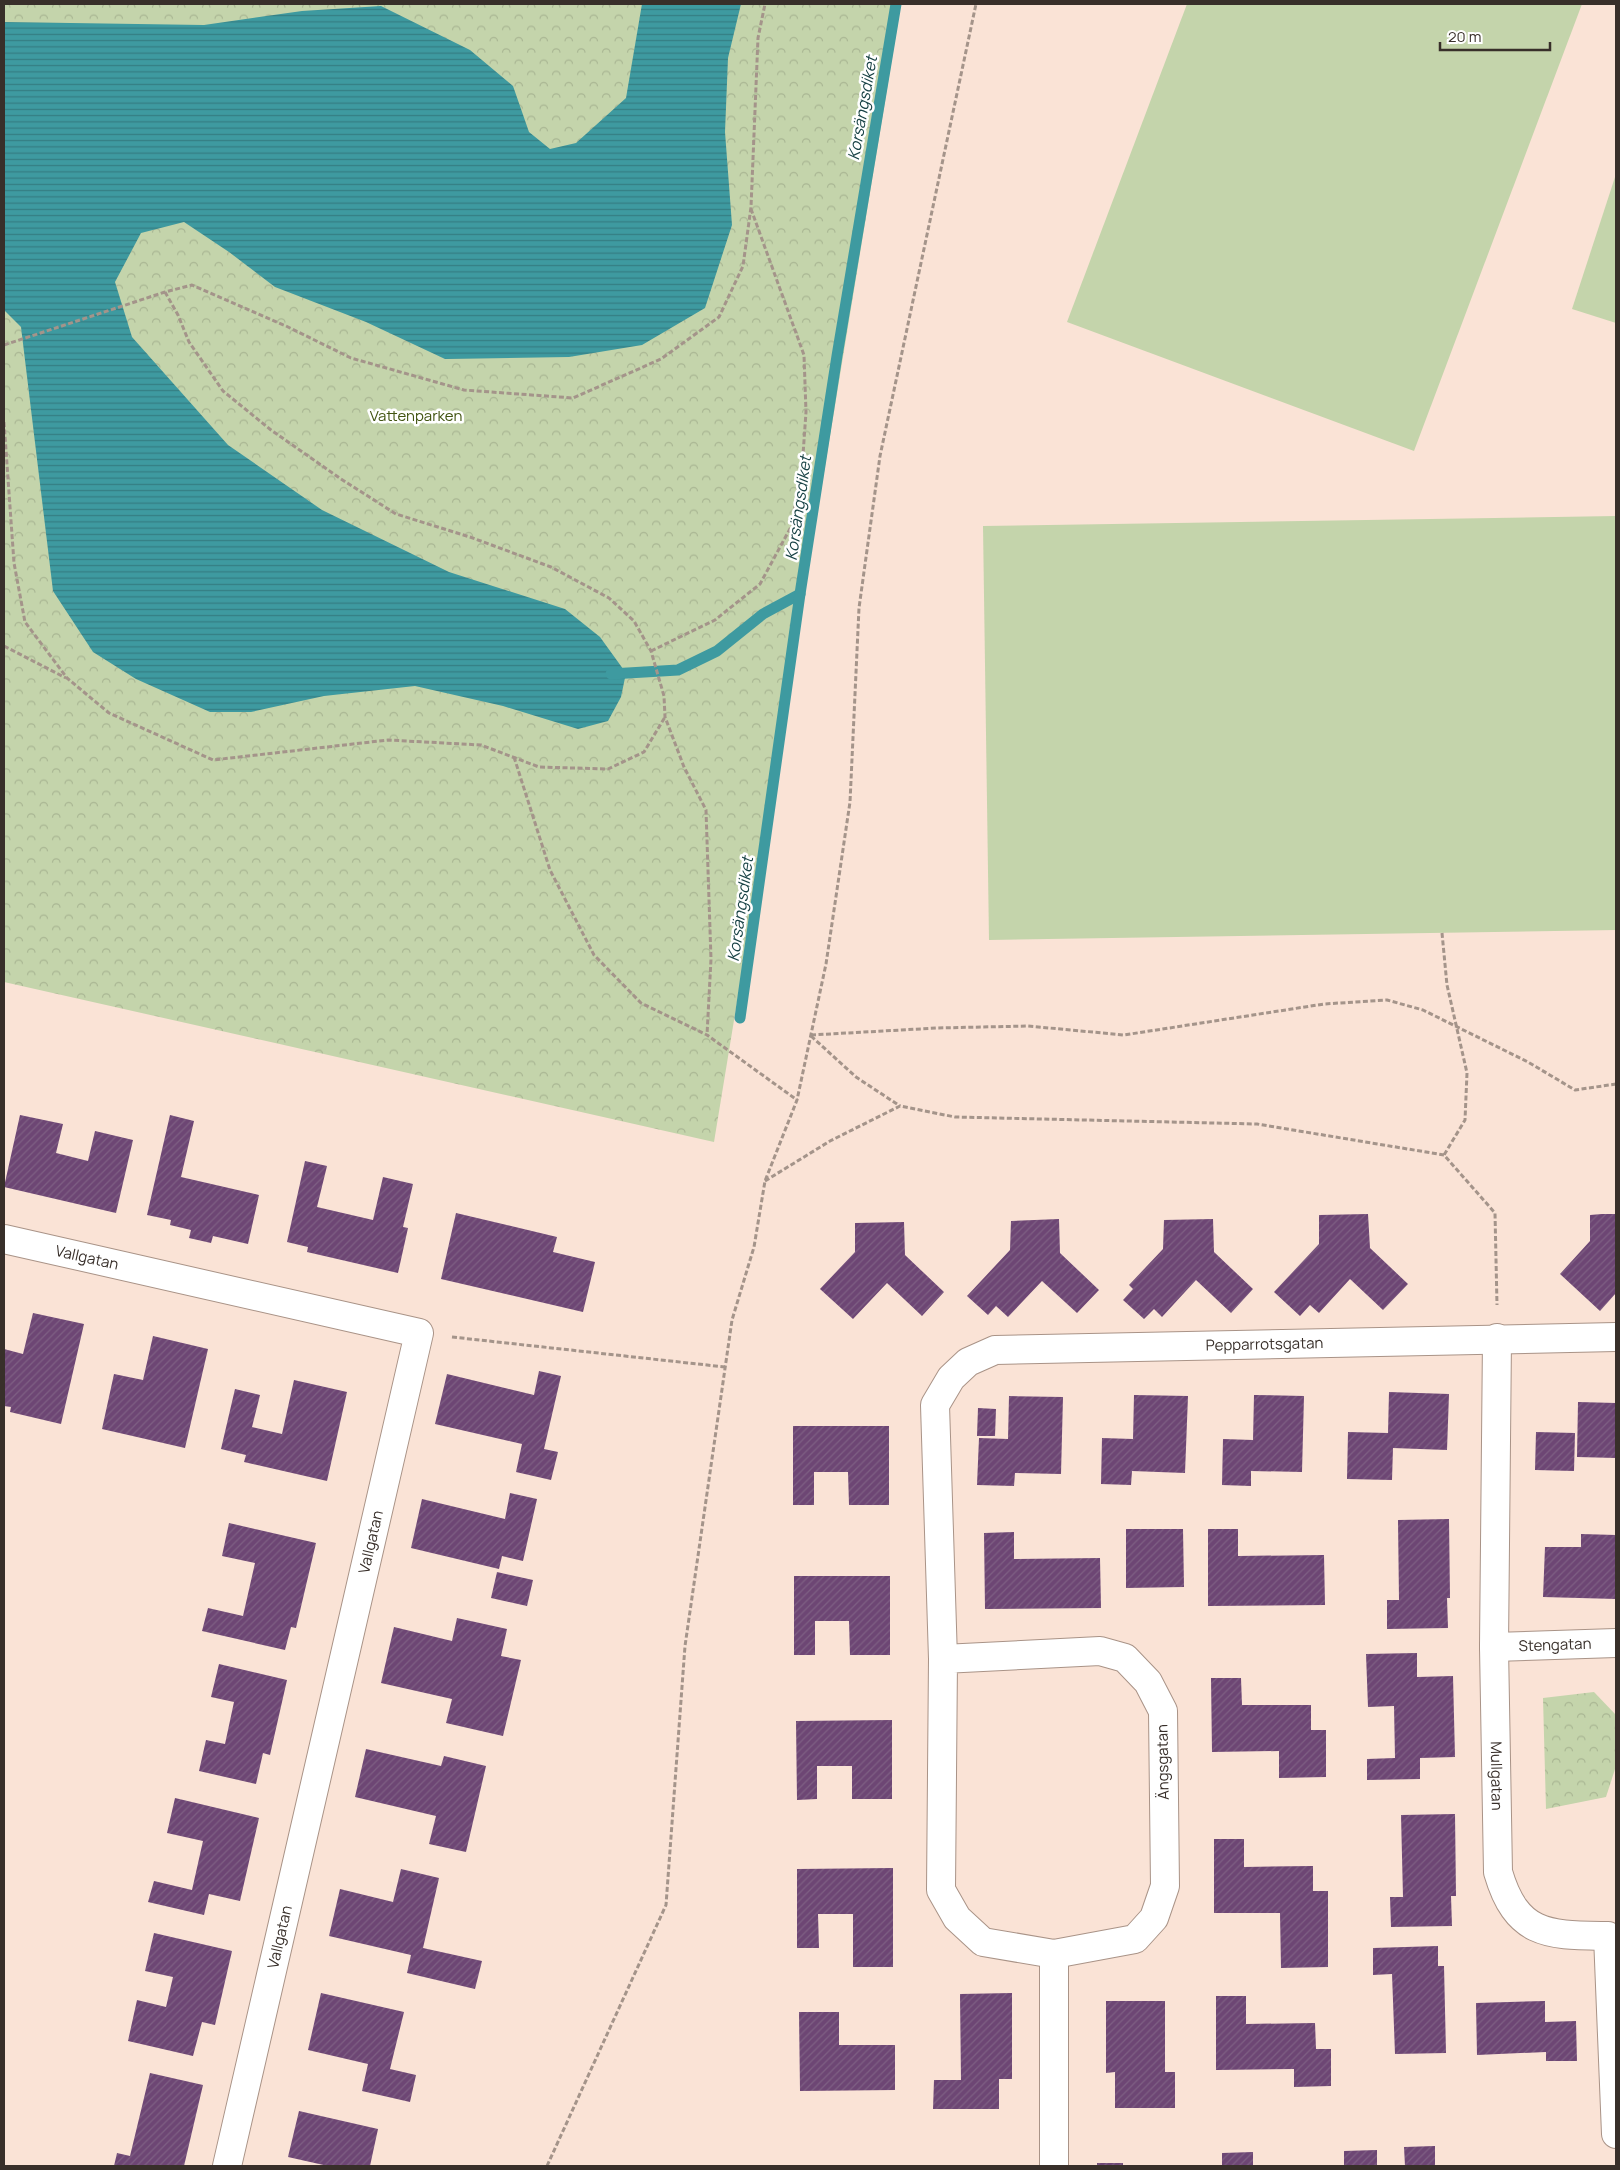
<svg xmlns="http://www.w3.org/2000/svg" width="1620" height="2170" font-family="Manrope,sans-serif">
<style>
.park{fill:url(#park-crowns)}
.pitch{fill:#c4d4ab}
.water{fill:url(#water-rules)}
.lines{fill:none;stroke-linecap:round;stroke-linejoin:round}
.stream{stroke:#3e9aa0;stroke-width:11}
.building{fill:url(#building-hatch)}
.street-casing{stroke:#a99387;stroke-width:30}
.path{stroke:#a4948a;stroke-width:3;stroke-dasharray:5 2.5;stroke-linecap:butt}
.street{stroke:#fff;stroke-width:28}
.labels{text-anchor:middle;stroke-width:5;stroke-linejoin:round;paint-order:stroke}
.park-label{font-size:15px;fill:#415411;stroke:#fff}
.street-label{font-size:15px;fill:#382f2a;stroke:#fff}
.water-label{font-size:16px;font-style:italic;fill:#194346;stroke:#fff}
</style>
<defs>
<pattern id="park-crowns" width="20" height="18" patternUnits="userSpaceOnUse" patternTransform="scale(1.25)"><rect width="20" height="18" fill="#c4d4ab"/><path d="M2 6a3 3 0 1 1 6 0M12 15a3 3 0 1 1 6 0" fill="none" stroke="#a9b693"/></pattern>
<pattern id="water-rules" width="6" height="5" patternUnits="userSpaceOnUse" patternTransform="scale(1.25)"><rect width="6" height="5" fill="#3e9aa0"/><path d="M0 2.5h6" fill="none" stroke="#357e83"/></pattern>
<pattern id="building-hatch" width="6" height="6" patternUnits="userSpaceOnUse" patternTransform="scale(1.25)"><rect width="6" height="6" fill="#6d4674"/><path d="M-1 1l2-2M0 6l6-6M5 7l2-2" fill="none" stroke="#7e5f83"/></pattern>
</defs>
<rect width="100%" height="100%" fill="#fae3d6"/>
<g class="park">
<path d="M 4,4 L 901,4 L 714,1142 L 4,982 Z"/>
<path d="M 1594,1692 L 1616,1715 L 1616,1766 L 1606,1797 L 1546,1809 L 1543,1698 Z"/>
</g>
<g class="pitch">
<path d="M 1187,4 L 1582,4 L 1414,451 L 1067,322 Z"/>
<path d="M 1616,174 L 1616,323 L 1572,309 Z"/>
<path d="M 1616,516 L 1616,930 L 989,940 L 983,526 Z"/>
</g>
<path class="water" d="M 642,4 L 741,4 L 728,58 L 725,132 L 732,225 L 705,308 L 642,345 L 569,357 L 445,359 L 366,322 L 275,287 L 229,252 L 184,222 L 141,233 L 115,282 L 132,337 L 228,445 L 322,510 L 449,572 L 565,609 L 600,637 L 626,673 L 621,697 L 608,721 L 578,729 L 503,706 L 415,686 L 324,696 L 251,712 L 210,712 L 136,679 L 93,652 L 53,591 L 21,327 L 4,310 L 4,22 L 204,25 L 302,11 L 381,6 L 470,50 L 513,86 L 529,132 L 550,149 L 576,143 L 626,98 Z"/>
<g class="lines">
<g class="stream">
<path d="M 611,674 L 678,670 L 717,651 L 763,614 L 800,594"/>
<path d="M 740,1018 L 800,594 L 837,356 L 896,4"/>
</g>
</g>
<g class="building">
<path d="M 20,1115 L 63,1124 L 56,1153 L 88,1161 L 95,1131 L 133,1140 L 116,1213 L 4,1187 Z"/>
<path d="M 170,1115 L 194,1121 L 181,1177 L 259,1195 L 248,1244 L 213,1236 L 211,1243 L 189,1238 L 191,1230 L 170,1225 L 171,1220 L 147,1215 Z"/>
<path d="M 305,1161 L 327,1166 L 317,1207 L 373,1220 L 383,1177 L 413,1184 L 403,1227 L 408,1228 L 398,1273 L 307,1252 L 308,1247 L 287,1242 Z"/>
<path d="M 456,1213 L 557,1237 L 553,1252 L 595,1262 L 583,1312 L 441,1279 Z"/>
<path d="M 1368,1214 L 1370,1248 L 1408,1284 L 1383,1310 L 1350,1279 L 1319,1313 L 1310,1305 L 1300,1316 L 1274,1292 L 1319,1244 L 1319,1215 Z"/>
<path d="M 1602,1214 L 1616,1214 L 1616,1293 L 1600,1311 L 1560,1274 L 1590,1241 L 1590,1215 Z"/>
<path d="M 1059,1219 L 1060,1253 L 1099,1290 L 1077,1313 L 1042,1281 L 1008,1317 L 996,1306 L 988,1315 L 967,1296 L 1010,1250 L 1011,1221 Z"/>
<path d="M 1213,1219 L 1214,1252 L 1253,1289 L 1231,1313 L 1196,1280 L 1162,1317 L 1154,1309 L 1144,1319 L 1123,1300 L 1133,1289 L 1129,1285 L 1163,1249 L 1164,1220 Z"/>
<path d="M 904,1222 L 905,1255 L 944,1292 L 922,1316 L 887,1283 L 853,1319 L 820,1289 L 855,1252 L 855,1223 Z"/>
<path d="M 33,1313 L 84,1324 L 61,1424 L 10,1412 L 11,1407 L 4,1406 L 4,1349 L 23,1354 Z"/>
<path d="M 153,1336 L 208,1349 L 185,1448 L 102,1429 L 114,1374 L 143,1380 Z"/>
<path d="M 539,1371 L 561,1376 L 544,1449 L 558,1452 L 551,1480 L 516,1472 L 522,1444 L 435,1424 L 447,1374 L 534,1395 Z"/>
<path d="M 294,1380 L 347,1392 L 327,1481 L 244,1462 L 246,1455 L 221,1449 L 235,1389 L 260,1395 L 252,1427 L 282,1434 Z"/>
<path d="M 1389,1392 L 1449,1394 L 1447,1450 L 1393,1448 L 1392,1480 L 1347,1479 L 1348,1432 L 1388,1433 Z"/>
<path d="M 1134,1395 L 1188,1396 L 1185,1473 L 1132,1471 L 1131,1485 L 1101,1484 L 1102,1438 L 1133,1439 Z"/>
<path d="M 1254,1395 L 1304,1396 L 1302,1472 L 1251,1471 L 1251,1486 L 1222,1485 L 1223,1439 L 1253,1440 Z"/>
<path d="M 1009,1396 L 1063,1397 L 1061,1474 L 1015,1473 L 1014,1486 L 977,1485 L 979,1438 L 1008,1439 Z"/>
<path d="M 1578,1402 L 1616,1403 L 1616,1458 L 1577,1457 Z"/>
<path d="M 978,1408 L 996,1409 L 995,1436 L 977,1436 Z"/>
<path d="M 793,1426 L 889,1426 L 889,1505 L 849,1505 L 848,1472 L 814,1472 L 814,1505 L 793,1505 Z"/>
<path d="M 1536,1432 L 1575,1433 L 1574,1471 L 1535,1470 Z"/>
<path d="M 510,1493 L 537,1499 L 523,1561 L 502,1556 L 499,1569 L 411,1548 L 422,1499 L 505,1519 Z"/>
<path d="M 1449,1519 L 1450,1598 L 1447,1598 L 1448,1628 L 1387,1629 L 1387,1600 L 1399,1600 L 1398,1520 Z"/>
<path d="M 229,1523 L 316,1543 L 296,1628 L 291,1627 L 285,1650 L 202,1631 L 208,1608 L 243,1616 L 255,1563 L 222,1556 Z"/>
<path d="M 1126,1529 L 1183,1529 L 1184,1587 L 1126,1588 Z"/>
<path d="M 1208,1529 L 1238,1529 L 1238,1556 L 1324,1555 L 1325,1605 L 1208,1606 Z"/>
<path d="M 1014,1532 L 1014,1559 L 1100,1558 L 1101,1608 L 985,1609 L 984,1533 Z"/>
<path d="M 1581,1534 L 1616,1535 L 1616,1599 L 1543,1597 L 1545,1547 L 1581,1547 Z"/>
<path d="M 497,1572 L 533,1580 L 527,1606 L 491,1598 Z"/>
<path d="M 794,1576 L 890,1576 L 890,1655 L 850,1655 L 849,1621 L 815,1621 L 815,1655 L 794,1655 Z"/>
<path d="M 457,1618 L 507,1629 L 501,1656 L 521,1660 L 503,1736 L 446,1723 L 452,1699 L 381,1683 L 394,1627 L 452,1641 Z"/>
<path d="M 1417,1653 L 1417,1677 L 1453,1676 L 1455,1757 L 1420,1758 L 1420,1779 L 1367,1780 L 1367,1759 L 1395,1758 L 1394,1706 L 1368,1707 L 1366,1654 Z"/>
<path d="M 219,1664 L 287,1680 L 270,1755 L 263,1753 L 256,1784 L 199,1771 L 206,1740 L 225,1744 L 234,1702 L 211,1697 Z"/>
<path d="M 1211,1678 L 1241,1678 L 1242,1705 L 1311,1705 L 1311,1730 L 1326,1730 L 1326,1777 L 1279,1778 L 1279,1751 L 1212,1752 Z"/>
<path d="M 892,1720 L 892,1799 L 852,1799 L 852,1766 L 817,1766 L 817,1799 L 797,1800 L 796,1721 Z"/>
<path d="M 366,1749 L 441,1766 L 444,1756 L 486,1766 L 466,1852 L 429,1844 L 436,1816 L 355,1797 Z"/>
<path d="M 175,1798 L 259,1818 L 240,1901 L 209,1894 L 204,1915 L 148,1902 L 154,1881 L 192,1890 L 203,1841 L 167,1833 Z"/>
<path d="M 1455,1814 L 1456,1896 L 1451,1896 L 1452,1926 L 1391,1927 L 1390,1897 L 1403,1897 L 1401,1815 Z"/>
<path d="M 1214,1839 L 1244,1839 L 1244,1867 L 1313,1866 L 1313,1891 L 1328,1891 L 1328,1967 L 1281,1968 L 1280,1913 L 1214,1913 Z"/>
<path d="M 893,1868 L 893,1967 L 853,1967 L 853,1914 L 818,1914 L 819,1948 L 797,1948 L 797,1869 Z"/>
<path d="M 401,1869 L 439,1878 L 423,1948 L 482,1961 L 475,1989 L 407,1973 L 411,1955 L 329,1936 L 340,1889 L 393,1902 Z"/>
<path d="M 154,1933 L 232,1951 L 215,2025 L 202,2022 L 193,2056 L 128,2041 L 137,2000 L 166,2007 L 173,1977 L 145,1971 Z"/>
<path d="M 1438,1946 L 1438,1966 L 1444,1966 L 1446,2053 L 1395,2054 L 1392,1974 L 1373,1975 L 1373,1948 Z"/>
<path d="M 321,1993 L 404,2012 L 390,2069 L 416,2075 L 410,2102 L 362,2091 L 368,2064 L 308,2050 Z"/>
<path d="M 1012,1993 L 1012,2079 L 999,2079 L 999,2109 L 933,2109 L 934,2080 L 961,2080 L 960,1994 Z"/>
<path d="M 1216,1996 L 1246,1996 L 1246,2024 L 1315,2023 L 1316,2049 L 1331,2049 L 1331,2086 L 1294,2087 L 1294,2069 L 1216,2070 Z"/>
<path d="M 1106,2001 L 1165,2001 L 1165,2072 L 1175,2072 L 1175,2108 L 1115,2108 L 1115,2072 L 1106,2073 Z"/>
<path d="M 1545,2001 L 1545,2022 L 1576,2021 L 1577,2061 L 1546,2061 L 1546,2052 L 1477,2055 L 1476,2003 Z"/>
<path d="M 799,2012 L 839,2012 L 839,2045 L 895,2045 L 895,2090 L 800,2091 Z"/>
<path d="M 150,2073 L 203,2085 L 184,2166 L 114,2166 L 117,2153 L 130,2156 Z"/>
<path d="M 299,2111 L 378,2129 L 370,2166 L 328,2166 L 288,2157 Z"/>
<path d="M 1435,2146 L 1435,2166 L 1405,2166 L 1404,2147 Z"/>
<path d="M 1377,2150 L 1377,2166 L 1344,2166 L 1344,2151 Z"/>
<path d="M 1253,2152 L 1253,2166 L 1222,2166 L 1222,2153 Z"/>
<rect x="1097" y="2163" width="26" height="3"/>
</g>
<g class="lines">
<defs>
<g id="street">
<path id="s1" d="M 4,1239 L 419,1333 L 227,2166"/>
<path id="s2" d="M 1497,1338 L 1494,1647 L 1498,1872 C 1517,1937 1549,1935 1608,1936 L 1616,2134"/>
<path id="s3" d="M 1494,1647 L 1616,1643"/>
<path d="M 1100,1651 L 1125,1658 L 1148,1682 L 1163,1711 L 1165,1886 L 1154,1918 L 1135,1939 L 1054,1954 L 983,1942 L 957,1918 L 941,1890 L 943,1659 Z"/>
<path id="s4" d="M 943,1659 L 935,1405 L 951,1378 L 968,1362 L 995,1350 L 1616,1337"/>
<path d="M 1054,1954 L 1054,2166"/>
</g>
</defs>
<use href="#street" class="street-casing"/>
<g class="path">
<path d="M 165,292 L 178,315 L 189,342 L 223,391 L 271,430 L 341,479 L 396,514 L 470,537 L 551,567 L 609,598 L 634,621 L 651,651 L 664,696 L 665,717 L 684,767 L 706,810 L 711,959 L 707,1035"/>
<path d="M 4,345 L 165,292 L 192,285 L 286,326 L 351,358 L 464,390 L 573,398 L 661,359 L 719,317 L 743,266 L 751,207 L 758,38 L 765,4"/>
<path d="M 4,422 L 14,563 L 25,622 L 67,678 L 109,713 L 213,760 L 388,740 L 481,745 L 539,767 L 608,769 L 644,752 L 665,717"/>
<path d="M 4,646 L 66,678"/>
<path d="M 651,651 L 715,620 L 760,584 L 792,525 L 803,455 L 806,412 L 804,355 L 751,209"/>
<path d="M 514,757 L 550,870 L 594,955 L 641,1003 L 707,1035 L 797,1100"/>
<path d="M 1442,933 L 1447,985 L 1467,1073 L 1465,1120 L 1444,1155"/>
<path d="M 811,1035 L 937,1028 L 1028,1026 L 1124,1035 L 1324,1004 L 1387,1000 L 1423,1010 L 1528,1062 L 1575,1090 L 1616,1084"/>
<path d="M 811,1036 L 856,1077 L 900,1106"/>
<path d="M 765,1181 L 830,1141 L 900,1106 L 955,1117 L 1257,1124 L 1444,1155 L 1495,1213 L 1497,1305"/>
<path d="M 452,1337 L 725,1367"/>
<path d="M 547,2166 L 666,1905 L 685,1646 L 732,1320 L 754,1247 L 765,1181 L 797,1100 L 826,964 L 850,802 L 859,608 L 880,456 L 976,4"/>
</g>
<use href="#street" class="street"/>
</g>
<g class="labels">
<g class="park-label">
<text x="416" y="421">Vattenparken</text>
</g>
<g class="street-label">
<text dy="5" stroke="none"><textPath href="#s1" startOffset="85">Vallgatan</textPath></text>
<text dy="5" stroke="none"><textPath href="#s4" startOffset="608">Pepparrotsgatan</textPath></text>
<text transform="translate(371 1542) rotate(-77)" y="5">Vallgatan</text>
<text dy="5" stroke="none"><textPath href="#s3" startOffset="61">Stengatan</textPath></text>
<text transform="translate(1163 1762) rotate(-91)" y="5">Ängsgatan</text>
<text dy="5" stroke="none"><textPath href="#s2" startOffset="438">Mullgatan</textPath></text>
<text transform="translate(280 1937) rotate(-77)" y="5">Vallgatan</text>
</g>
<g class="water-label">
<text transform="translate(862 108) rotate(-80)" y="6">Korsängsdiket</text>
<text transform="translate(798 508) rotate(-82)" y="6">Korsängsdiket</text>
<text transform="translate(740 909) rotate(-82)" y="6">Korsängsdiket</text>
</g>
</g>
<rect width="1620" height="2170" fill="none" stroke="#382f2a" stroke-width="10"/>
<path d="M1440 42v8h110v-8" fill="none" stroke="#382f2a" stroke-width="2.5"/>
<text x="1448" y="42" font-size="15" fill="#382f2a" stroke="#ffffff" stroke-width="4" paint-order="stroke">20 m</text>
</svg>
